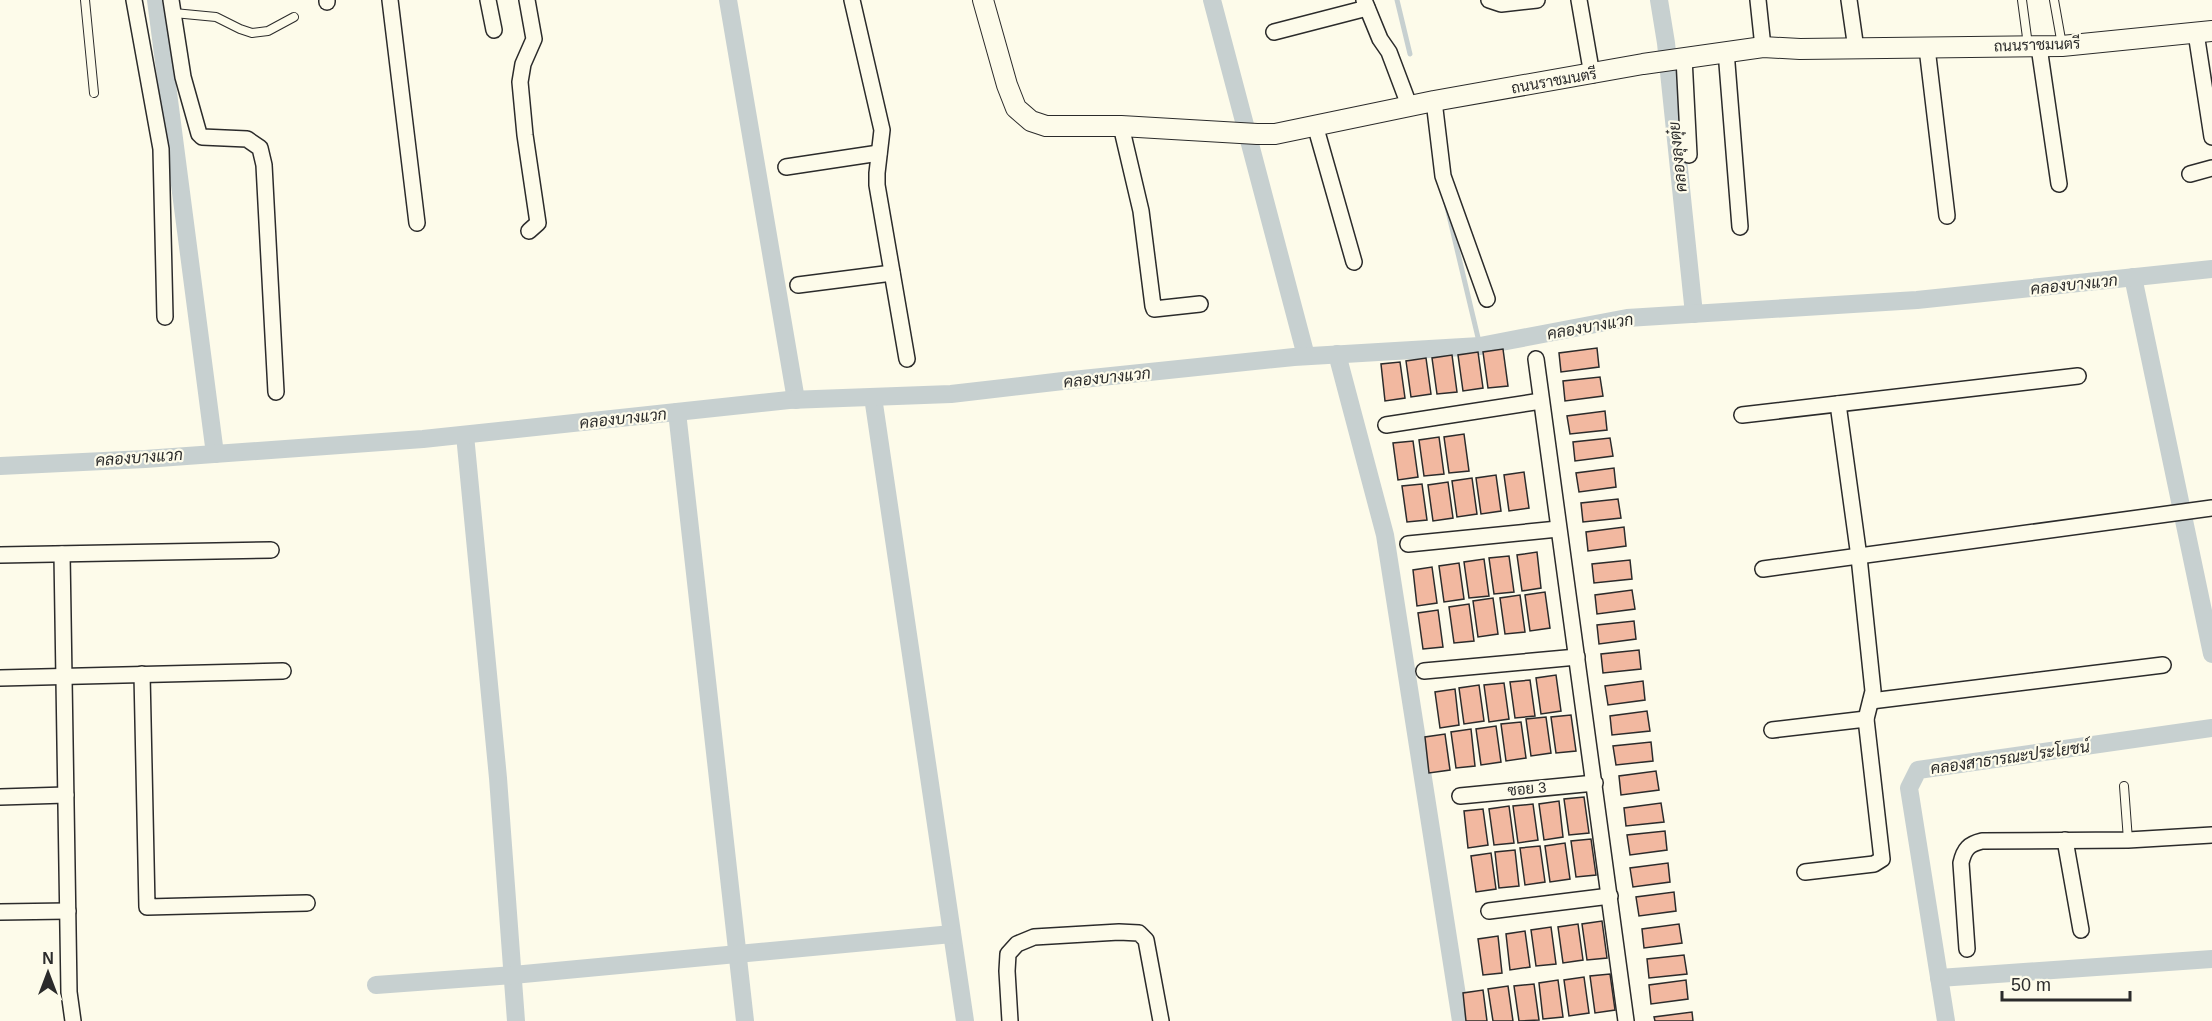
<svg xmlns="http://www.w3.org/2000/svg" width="2212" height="1021" font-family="Helvetica,Sarabun,sans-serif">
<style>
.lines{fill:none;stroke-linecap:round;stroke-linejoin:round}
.stream{stroke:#c7d0d0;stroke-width:5}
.canal{stroke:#c7d0d0;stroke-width:18}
.building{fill:#f2b8a0;stroke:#2b2b2b;stroke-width:1.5}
.service-casing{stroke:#2b2b2b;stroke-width:10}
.minor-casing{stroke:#2b2b2b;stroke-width:18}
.tertiary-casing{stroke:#2b2b2b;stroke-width:22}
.service{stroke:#fdfbea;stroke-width:8}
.minor{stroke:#fdfbea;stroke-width:15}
.tertiary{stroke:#fdfbea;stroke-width:20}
.labels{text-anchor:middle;stroke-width:4.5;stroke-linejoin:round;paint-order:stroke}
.street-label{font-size:15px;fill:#2b2b2b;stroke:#fdfbea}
.water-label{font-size:16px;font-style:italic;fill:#2b2b2b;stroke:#fdfbea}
</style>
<rect width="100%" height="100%" fill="#fdfbea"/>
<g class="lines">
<g class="stream">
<path d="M 1397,0 L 1410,54"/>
<path d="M 1446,203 L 1480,346"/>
</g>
<g class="canal">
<path d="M 156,0 L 215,454"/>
<path d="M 728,0 L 796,400"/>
<path d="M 1212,0 L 1306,356"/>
<path d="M 1659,0 L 1666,43 L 1694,314"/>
<path d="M 2133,277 L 2212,654"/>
<path d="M 1337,354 L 1385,535 L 1461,1021"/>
<path d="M 873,397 L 965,1021"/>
<path d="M 677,412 L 745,1021"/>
<path d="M 465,435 L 498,778 L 516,1021"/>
<path d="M 0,466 L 145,459 L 423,439 L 789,400 L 951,394 L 1063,381 L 1294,357 L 1480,346 L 1627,318 L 1917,300 L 2212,269"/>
<path d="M 1939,978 L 2212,959"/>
<path d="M 376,985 L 513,975 L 952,934"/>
<path d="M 1946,1021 L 1909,788 L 1918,770 L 2212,728"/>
</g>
</g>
<g class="building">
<path d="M 1597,348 L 1599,367 L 1561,372 L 1559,353 Z"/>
<path d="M 1503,349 L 1508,386 L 1488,388 L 1483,352 Z"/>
<path d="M 1478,352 L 1483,388 L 1463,391 L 1458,355 Z"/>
<path d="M 1452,355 L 1457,392 L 1437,394 L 1432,358 Z"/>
<path d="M 1426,358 L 1431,394 L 1411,397 L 1406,361 Z"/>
<path d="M 1400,362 L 1405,398 L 1385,401 L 1381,364 Z"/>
<path d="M 1600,377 L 1603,396 L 1565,401 L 1563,381 Z"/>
<path d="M 1605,411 L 1607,430 L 1570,434 L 1567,416 Z"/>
<path d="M 1464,434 L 1469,471 L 1449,473 L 1444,437 Z"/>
<path d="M 1439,437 L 1444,474 L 1424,476 L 1419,440 Z"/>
<path d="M 1610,438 L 1613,456 L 1575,461 L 1573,442 Z"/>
<path d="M 1413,441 L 1418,477 L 1398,480 L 1393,443 Z"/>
<path d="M 1614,468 L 1616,487 L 1579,492 L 1576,473 Z"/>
<path d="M 1524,472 L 1529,508 L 1509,511 L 1504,475 Z"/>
<path d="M 1496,475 L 1501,511 L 1481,514 L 1476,478 Z"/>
<path d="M 1472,478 L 1477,514 L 1457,517 L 1452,481 Z"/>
<path d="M 1448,482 L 1453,518 L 1433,521 L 1428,485 Z"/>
<path d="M 1422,484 L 1427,520 L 1407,522 L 1402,486 Z"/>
<path d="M 1618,499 L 1621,518 L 1583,522 L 1581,503 Z"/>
<path d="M 1624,527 L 1626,546 L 1588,551 L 1586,532 Z"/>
<path d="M 1537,552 L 1541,588 L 1522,591 L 1517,555 Z"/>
<path d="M 1509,556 L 1514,592 L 1494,594 L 1489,558 Z"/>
<path d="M 1484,559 L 1489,596 L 1469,598 L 1464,562 Z"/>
<path d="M 1630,560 L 1632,579 L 1594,583 L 1592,564 Z"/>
<path d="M 1459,563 L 1464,599 L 1444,602 L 1439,566 Z"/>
<path d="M 1432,567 L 1437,603 L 1417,606 L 1413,570 Z"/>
<path d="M 1632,590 L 1635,609 L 1597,614 L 1595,595 Z"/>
<path d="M 1545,592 L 1550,628 L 1530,631 L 1525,595 Z"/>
<path d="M 1520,595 L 1525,632 L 1505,634 L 1500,598 Z"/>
<path d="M 1493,598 L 1498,634 L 1478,637 L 1473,601 Z"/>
<path d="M 1469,604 L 1474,641 L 1454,643 L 1449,607 Z"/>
<path d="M 1438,610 L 1443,647 L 1423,649 L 1418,613 Z"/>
<path d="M 1634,621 L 1636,639 L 1599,644 L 1597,625 Z"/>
<path d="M 1639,650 L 1641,669 L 1603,673 L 1601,654 Z"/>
<path d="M 1556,675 L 1561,711 L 1541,714 L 1536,678 Z"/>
<path d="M 1530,680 L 1535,716 L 1515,718 L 1510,682 Z"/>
<path d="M 1643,681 L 1645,700 L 1608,705 L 1605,686 Z"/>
<path d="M 1504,683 L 1509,719 L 1489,722 L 1484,685 Z"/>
<path d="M 1479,685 L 1484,721 L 1464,724 L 1459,688 Z"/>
<path d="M 1455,689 L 1459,725 L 1440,728 L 1435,692 Z"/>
<path d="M 1647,711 L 1650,731 L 1612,735 L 1610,716 Z"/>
<path d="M 1571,715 L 1576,751 L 1556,753 L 1551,717 Z"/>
<path d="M 1546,717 L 1551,753 L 1531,756 L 1526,719 Z"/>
<path d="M 1521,722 L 1526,758 L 1506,761 L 1501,724 Z"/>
<path d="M 1496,726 L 1501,762 L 1481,765 L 1476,729 Z"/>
<path d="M 1471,729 L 1475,766 L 1456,768 L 1451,732 Z"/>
<path d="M 1445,734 L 1450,770 L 1429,773 L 1425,737 Z"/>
<path d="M 1651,742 L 1653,761 L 1616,765 L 1613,746 Z"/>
<path d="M 1656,771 L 1659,790 L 1621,795 L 1619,776 Z"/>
<path d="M 1584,797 L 1589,833 L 1569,835 L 1564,799 Z"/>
<path d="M 1559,801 L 1563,837 L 1544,840 L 1539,804 Z"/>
<path d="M 1661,803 L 1664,822 L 1626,826 L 1624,808 Z"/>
<path d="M 1533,804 L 1538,840 L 1518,843 L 1513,806 Z"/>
<path d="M 1509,806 L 1514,843 L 1494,845 L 1489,809 Z"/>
<path d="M 1483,809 L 1488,845 L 1468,848 L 1464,811 Z"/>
<path d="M 1665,831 L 1667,850 L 1630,855 L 1627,835 Z"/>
<path d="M 1591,839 L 1596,875 L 1576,877 L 1571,841 Z"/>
<path d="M 1565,843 L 1570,879 L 1550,882 L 1545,846 Z"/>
<path d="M 1540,846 L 1545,882 L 1525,885 L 1520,848 Z"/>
<path d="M 1515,850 L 1519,886 L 1499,888 L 1495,852 Z"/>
<path d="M 1491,853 L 1496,889 L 1476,892 L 1471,856 Z"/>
<path d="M 1668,863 L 1670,882 L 1633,887 L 1630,868 Z"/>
<path d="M 1674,892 L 1676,911 L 1639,916 L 1636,897 Z"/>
<path d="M 1602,921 L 1607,958 L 1587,960 L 1582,924 Z"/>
<path d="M 1578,924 L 1583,960 L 1563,963 L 1558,927 Z"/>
<path d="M 1679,924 L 1682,943 L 1644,948 L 1642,929 Z"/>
<path d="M 1551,927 L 1556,964 L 1536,966 L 1531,930 Z"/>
<path d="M 1525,931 L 1530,967 L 1510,970 L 1506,934 Z"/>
<path d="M 1498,936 L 1502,973 L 1483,975 L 1478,939 Z"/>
<path d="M 1684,955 L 1687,974 L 1649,978 L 1647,959 Z"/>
<path d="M 1610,974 L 1615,1010 L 1595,1013 L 1590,976 Z"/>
<path d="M 1584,977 L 1589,1013 L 1569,1016 L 1564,980 Z"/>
<path d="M 1558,980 L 1563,1017 L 1543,1019 L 1539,983 Z"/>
<path d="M 1686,980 L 1688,999 L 1651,1004 L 1649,985 Z"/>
<path d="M 1534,984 L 1539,1020 L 1519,1021 L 1514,986 Z"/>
<path d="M 1508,986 L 1513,1021 L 1493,1021 L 1488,989 Z"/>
<path d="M 1483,990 L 1487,1021 L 1466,1021 L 1463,993 Z"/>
<path d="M 1692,1012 L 1693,1021 L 1655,1021 L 1654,1017 Z"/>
</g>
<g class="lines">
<defs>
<g id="service">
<path d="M 85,0 L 94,93"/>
<path d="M 2022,0 L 2028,45"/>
<path d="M 2054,0 L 2062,45"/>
<path d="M 174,13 L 216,17 L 240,29 L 252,33 L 268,31 L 294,17"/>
<path d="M 2124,786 L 2128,840"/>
</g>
<g id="minor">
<path d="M 134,0 L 161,149 L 165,317"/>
<path d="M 171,0 L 183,77 L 199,134 L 202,137 L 247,139 L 260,148 L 264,165 L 276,392"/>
<path d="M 327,0 L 327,2"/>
<path d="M 390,0 L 417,223"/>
<path d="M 488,0 L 494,30"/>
<path d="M 527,0 L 534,39 L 523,64 L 520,82 L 525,135 L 538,223 L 529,231"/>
<path d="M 852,0 L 882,130 L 877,173 L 877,185 L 907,359"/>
<path d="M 1364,0 L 1380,39 L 1389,52 L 1409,105"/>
<path d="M 1489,0 L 1501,4 L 1537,0"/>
<path d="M 1579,0 L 1592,75"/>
<path d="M 1758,0 L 1763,47"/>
<path d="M 1849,0 L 1856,49"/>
<path d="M 1274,32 L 1367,8"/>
<path d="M 2196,33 L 2212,137"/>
<path d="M 2039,47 L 2059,184"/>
<path d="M 1927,48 L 1947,216"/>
<path d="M 1726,51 L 1740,227"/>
<path d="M 1684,58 L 1689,155"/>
<path d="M 1434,101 L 1443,176 L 1487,299"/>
<path d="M 1315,125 L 1354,262"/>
<path d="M 1121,126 L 1141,211 L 1153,306 L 1154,309 L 1200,304"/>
<path d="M 786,167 L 879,153"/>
<path d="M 2190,174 L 2212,168"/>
<path d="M 798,285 L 892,273"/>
<path d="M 1536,359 L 1626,1021"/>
<path d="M 1742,415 L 2078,376"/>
<path d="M 1386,425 L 1541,401"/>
<path d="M 1408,544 L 1558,529"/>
<path d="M 62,554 L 69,992 L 73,1021"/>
<path d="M 0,555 L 271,550"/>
<path d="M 1763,569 L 2212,508"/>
<path d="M 1424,671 L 1577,657"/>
<path d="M 142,674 L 147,907 L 307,903"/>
<path d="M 0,678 L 283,671"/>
<path d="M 1871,701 L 2163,665"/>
<path d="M 1772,730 L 1866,719"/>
<path d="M 1460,796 L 1595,783"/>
<path d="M 0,797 L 66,795"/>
<path d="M 2065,840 L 2081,930"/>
<path d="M 1805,872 L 1874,864 L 1882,859 L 1866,719 L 1873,691 L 1859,557 L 1838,404"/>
<path d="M 1489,911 L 1610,896"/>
<path d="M 0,912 L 68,911"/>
<path d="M 1967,949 L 1961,863 C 1964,849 1969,844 1982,841 L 2128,840 L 2212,835"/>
<path d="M 1010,1021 L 1007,971 L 1008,954 L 1017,944 L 1034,937 L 1119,932 L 1139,933 L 1146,940 L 1161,1021"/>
</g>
<path id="tertiary" d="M 983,0 L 1007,85 L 1016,108 L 1031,121 L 1046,126 L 1121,126 L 1257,134 L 1275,134 L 1434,101 L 1643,64 L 1763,47 L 1800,49 L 2062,46 L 2212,31"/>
</defs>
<use href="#service" class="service-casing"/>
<use href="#minor" class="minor-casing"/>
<use href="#tertiary" class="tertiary-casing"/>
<use href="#service" class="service"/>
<use href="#minor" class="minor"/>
<use href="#tertiary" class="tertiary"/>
</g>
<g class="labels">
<g class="street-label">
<text transform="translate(2037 45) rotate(-2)" y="5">ถนนราชมนตรี</text>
<text transform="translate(1554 81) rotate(-10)" y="5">ถนนราชมนตรี</text>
<text transform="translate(1527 789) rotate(-5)" y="5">ซอย 3</text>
</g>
<g class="water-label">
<text transform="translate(1677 157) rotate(-96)" y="6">คลองลุงตุ๋ย</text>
<text transform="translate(2074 284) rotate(-6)" y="6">คลองบางแวก</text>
<text transform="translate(1590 326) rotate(-10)" y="6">คลองบางแวก</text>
<text transform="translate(1107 377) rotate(-6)" y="6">คลองบางแวก</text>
<text transform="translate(623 418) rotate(-6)" y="6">คลองบางแวก</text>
<text transform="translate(139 457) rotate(-4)" y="6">คลองบางแวก</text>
<text transform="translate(2010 757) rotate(-8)" y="6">คลองสาธารณะประโยชน์</text>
</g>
</g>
<g transform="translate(48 973)" stroke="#fdfbea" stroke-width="4.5" paint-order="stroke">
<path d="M0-4.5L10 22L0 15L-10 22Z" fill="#2b2b2b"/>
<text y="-9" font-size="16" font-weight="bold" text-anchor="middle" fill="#2b2b2b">N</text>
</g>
<path d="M2002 991v9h128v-9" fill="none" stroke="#2b2b2b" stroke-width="3"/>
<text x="2011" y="991" font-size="18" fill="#2b2b2b" stroke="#fdfbea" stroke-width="4.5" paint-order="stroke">50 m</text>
</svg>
